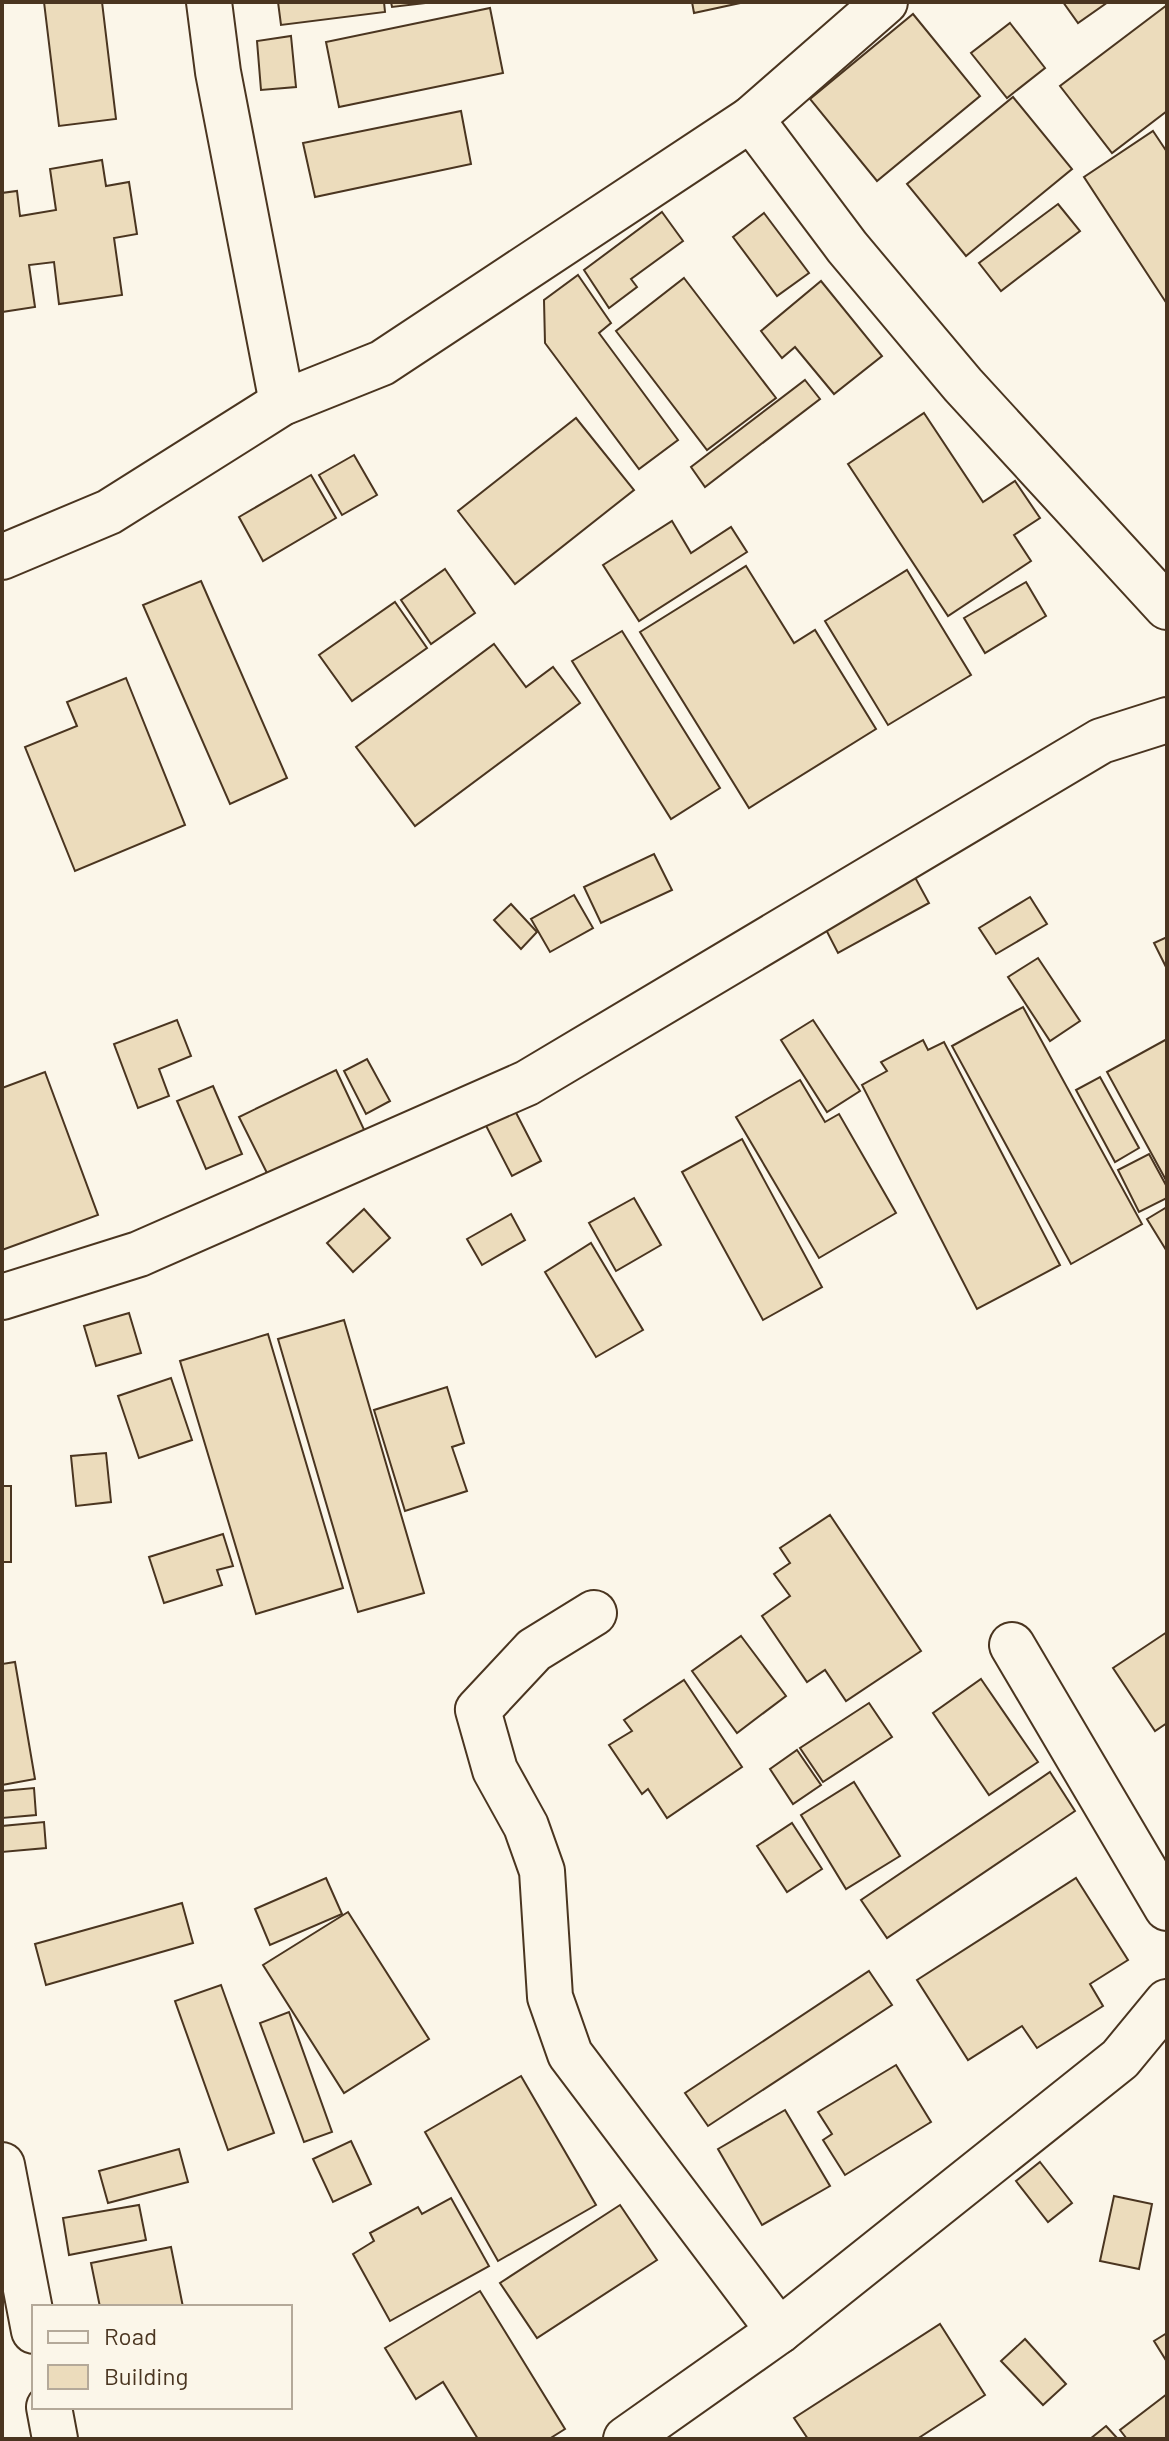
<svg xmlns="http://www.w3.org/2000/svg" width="1169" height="2441" font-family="Barlow,sans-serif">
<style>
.building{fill:#ecdcbc;stroke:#4a3520;stroke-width:2}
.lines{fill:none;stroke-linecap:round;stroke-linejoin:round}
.minor-casing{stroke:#4a3520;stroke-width:48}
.minor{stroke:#fbf6e9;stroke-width:44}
</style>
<rect width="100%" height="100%" fill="#fbf6e9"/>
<g class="building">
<path d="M 44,2 L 102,2 L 116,119 L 59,126 Z"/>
<path d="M 278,2 L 384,2 L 385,12 L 281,25 Z"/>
<path d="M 391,2 L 434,2 L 392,7 Z"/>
<path d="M 692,2 L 745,2 L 694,13 Z"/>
<path d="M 1063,2 L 1108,2 L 1078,23 Z"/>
<path d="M 1167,5 L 1167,111 L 1112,153 L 1060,86 Z"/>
<path d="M 490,8 L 503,73 L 339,107 L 326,42 Z"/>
<path d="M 913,14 L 980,96 L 877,181 L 810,99 Z"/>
<path d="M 1010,23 L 1045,68 L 1007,98 L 971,53 Z"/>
<path d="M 291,36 L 296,87 L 261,90 L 257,41 Z"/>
<path d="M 1013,97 L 1072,169 L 966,256 L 907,184 Z"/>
<path d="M 461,111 L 471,164 L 315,197 L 303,143 Z"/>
<path d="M 1153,131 L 1167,152 L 1167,304 L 1084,177 Z"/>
<path d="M 102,160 L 106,186 L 129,182 L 137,234 L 114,238 L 122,295 L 59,304 L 54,262 L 29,265 L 35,307 L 2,312 L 2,193 L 17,191 L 20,216 L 56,210 L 50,169 Z"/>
<path d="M 1058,204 L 1080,231 L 1001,291 L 979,263 Z"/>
<path d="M 662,212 L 683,241 L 631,279 L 637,287 L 609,308 L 584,270 Z"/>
<path d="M 764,213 L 809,273 L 777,296 L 733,237 Z"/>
<path d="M 578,275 L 611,323 L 599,333 L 678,440 L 639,469 L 545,343 L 544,300 Z"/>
<path d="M 684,278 L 776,398 L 707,450 L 616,331 Z"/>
<path d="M 821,281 L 882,356 L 834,394 L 795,347 L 782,358 L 761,331 Z"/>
<path d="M 805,380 L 820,399 L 705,487 L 691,467 Z"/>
<path d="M 924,413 L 983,502 L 1015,481 L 1040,518 L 1014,535 L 1031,561 L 948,616 L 848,464 Z"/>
<path d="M 576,418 L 634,490 L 515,584 L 458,511 Z"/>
<path d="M 354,455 L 377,495 L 342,515 L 319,475 Z"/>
<path d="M 311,475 L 336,518 L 263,561 L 239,517 Z"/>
<path d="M 672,521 L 691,553 L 731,527 L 747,552 L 639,621 L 603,565 Z"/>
<path d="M 746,566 L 794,643 L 815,630 L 876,729 L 749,808 L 640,632 Z"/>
<path d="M 445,569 L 475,613 L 431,644 L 401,600 Z"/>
<path d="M 907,570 L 971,675 L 888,725 L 825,621 Z"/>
<path d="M 201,581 L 287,778 L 230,804 L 143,605 Z"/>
<path d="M 1026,582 L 1046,616 L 985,653 L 964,618 Z"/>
<path d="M 395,602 L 427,648 L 352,701 L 319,655 Z"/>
<path d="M 622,631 L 720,788 L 671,819 L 572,661 Z"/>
<path d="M 494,644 L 526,687 L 553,667 L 580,703 L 415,826 L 356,747 Z"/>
<path d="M 126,678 L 185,825 L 75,871 L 25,747 L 77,726 L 67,702 Z"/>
<path d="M 654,854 L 672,890 L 601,923 L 584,887 Z"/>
<path d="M 911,870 L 929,903 L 838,953 L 821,920 Z"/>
<path d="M 574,895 L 593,928 L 550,952 L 531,919 Z"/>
<path d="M 1030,897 L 1047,924 L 996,954 L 979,928 Z"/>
<path d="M 511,904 L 537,932 L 521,949 L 494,920 Z"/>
<path d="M 1167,937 L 1167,969 L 1154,943 Z"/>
<path d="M 1038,958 L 1080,1021 L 1050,1041 L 1008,977 Z"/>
<path d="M 1023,1007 L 1142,1224 L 1071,1264 L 952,1046 Z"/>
<path d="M 177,1020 L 191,1056 L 159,1069 L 169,1096 L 138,1108 L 114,1044 Z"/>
<path d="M 813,1020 L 860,1091 L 827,1112 L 781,1040 Z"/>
<path d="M 1167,1039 L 1167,1182 L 1107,1072 Z"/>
<path d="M 923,1040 L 928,1050 L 944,1042 L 1060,1265 L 977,1309 L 862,1085 L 887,1071 L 881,1062 Z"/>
<path d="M 367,1059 L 390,1101 L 366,1114 L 344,1071 Z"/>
<path d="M 336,1070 L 367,1136 L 272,1183 L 239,1117 Z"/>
<path d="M 45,1072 L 98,1215 L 2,1250 L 2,1088 Z"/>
<path d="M 1100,1077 L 1139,1148 L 1115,1162 L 1076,1090 Z"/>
<path d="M 800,1080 L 825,1122 L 839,1114 L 896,1213 L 819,1258 L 736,1117 Z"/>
<path d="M 213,1086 L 242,1154 L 206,1169 L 177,1101 Z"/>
<path d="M 511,1103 L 541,1161 L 512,1176 L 482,1118 Z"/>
<path d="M 742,1139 L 822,1287 L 763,1320 L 682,1172 Z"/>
<path d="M 1149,1154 L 1167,1187 L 1167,1198 L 1139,1212 L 1118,1170 Z"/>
<path d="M 634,1198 L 661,1245 L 616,1271 L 589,1223 Z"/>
<path d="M 1167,1207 L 1167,1249 L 1166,1250 L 1147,1219 Z"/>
<path d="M 364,1209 L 390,1238 L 353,1272 L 327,1243 Z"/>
<path d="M 511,1214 L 525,1240 L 482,1265 L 467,1239 Z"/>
<path d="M 591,1243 L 643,1330 L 596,1357 L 545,1272 Z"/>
<path d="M 129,1313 L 141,1353 L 96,1366 L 84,1326 Z"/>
<path d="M 344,1320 L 424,1593 L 358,1612 L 278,1339 Z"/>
<path d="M 268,1334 L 343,1588 L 256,1614 L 180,1361 Z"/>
<path d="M 171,1378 L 192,1440 L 139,1458 L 118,1396 Z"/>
<path d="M 447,1387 L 464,1443 L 452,1447 L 467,1491 L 405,1511 L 374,1410 Z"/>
<path d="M 106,1453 L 111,1502 L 76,1506 L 71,1456 Z"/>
<rect x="2" y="1486" width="9" height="76"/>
<path d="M 830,1515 L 921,1651 L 846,1701 L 825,1670 L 807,1682 L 762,1616 L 790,1596 L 774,1574 L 790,1563 L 780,1548 Z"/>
<path d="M 223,1534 L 233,1566 L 217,1570 L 222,1585 L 164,1603 L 149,1557 Z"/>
<path d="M 1167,1632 L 1167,1723 L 1155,1731 L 1113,1668 Z"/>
<path d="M 741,1636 L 786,1696 L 737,1733 L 692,1671 Z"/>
<path d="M 15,1662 L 35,1779 L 2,1785 L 2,1664 Z"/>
<path d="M 981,1679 L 1038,1762 L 989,1795 L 933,1713 Z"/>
<path d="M 684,1680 L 742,1767 L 667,1818 L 648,1789 L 642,1794 L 609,1745 L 632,1731 L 624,1720 Z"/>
<path d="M 869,1703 L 892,1737 L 823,1782 L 800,1748 Z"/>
<path d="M 797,1750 L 821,1785 L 793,1804 L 770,1769 Z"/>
<path d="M 1050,1772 L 1075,1811 L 887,1938 L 861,1900 Z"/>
<path d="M 854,1782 L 900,1856 L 846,1889 L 801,1815 Z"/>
<path d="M 34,1788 L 36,1815 L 2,1818 L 2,1791 Z"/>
<path d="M 44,1822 L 46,1848 L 2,1852 L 2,1826 Z"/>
<path d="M 792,1823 L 822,1869 L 787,1892 L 757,1846 Z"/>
<path d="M 326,1878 L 342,1914 L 270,1945 L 255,1909 Z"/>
<path d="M 1076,1878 L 1128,1960 L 1090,1984 L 1103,2006 L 1037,2048 L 1022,2026 L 968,2060 L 917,1980 Z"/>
<path d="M 182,1903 L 193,1943 L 46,1985 L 35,1944 Z"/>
<path d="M 348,1912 L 429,2039 L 344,2093 L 263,1965 Z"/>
<path d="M 869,1971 L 892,2005 L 708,2126 L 685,2093 Z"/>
<path d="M 221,1985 L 274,2133 L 228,2150 L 175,2001 Z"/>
<path d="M 289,2012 L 332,2132 L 304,2142 L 260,2023 Z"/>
<path d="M 896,2065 L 931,2122 L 845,2175 L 823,2140 L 832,2134 L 818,2112 Z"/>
<path d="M 521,2076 L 596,2205 L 498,2261 L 425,2132 Z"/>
<path d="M 785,2110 L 830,2186 L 762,2225 L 718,2149 Z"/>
<path d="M 351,2141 L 371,2184 L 333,2202 L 313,2159 Z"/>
<path d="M 179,2149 L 188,2182 L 108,2203 L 99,2171 Z"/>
<path d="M 1040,2162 L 1072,2203 L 1048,2222 L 1016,2181 Z"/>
<path d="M 1114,2196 L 1152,2204 L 1139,2269 L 1100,2261 Z"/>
<path d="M 451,2198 L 489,2266 L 390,2321 L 353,2254 L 374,2241 L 370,2233 L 418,2207 L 422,2214 Z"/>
<path d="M 139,2205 L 146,2240 L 69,2255 L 63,2218 Z"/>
<path d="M 620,2205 L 657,2260 L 537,2338 L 500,2283 Z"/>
<path d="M 171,2247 L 183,2307 L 100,2307 L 91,2263 Z"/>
<path d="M 480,2291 L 565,2429 L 549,2439 L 478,2439 L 443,2382 L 416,2399 L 385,2348 Z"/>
<path d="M 940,2324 L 985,2395 L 917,2439 L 808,2439 L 794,2418 Z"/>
<path d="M 1167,2333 L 1167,2362 L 1154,2341 Z"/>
<path d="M 1025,2339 L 1066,2384 L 1043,2405 L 1001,2361 Z"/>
<path d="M 1167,2394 L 1167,2439 L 1127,2439 L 1120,2430 Z"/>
<path d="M 1106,2426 L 1118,2439 L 1090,2439 Z"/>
</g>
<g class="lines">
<defs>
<g id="minor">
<path d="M 209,2 L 218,72 L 282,403"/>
<path d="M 751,119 L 847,247 L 963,385 L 1167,607"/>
<path d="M 2,557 L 109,512 L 282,403 L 382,363 L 751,119 L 885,2"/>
<path d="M 2,1297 L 139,1254 L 527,1083 L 1101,741 L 1167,720"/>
<path d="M 594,1613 L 534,1650 L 478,1710 L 495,1770 L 526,1826 L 542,1871 L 550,1997 L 570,2054 L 779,2331"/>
<path d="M 1012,1645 L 1167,1908"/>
<path d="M 2,2165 L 34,2331"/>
<path d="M 49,2407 L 55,2439"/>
<path d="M 626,2439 L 779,2331 L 1120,2059 L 1167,2002"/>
</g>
</defs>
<use href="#minor" class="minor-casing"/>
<use href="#minor" class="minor"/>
</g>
<rect width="1169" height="2441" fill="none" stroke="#4a3520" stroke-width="8"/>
<rect x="32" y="2305" width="260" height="104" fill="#fbf6e9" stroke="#b4a999" stroke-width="2"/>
<rect x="48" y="2331" width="40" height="12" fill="#fbf6e9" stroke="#b4a999" stroke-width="2"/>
<text x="104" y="2345" font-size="24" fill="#4a3520">Road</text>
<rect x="48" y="2365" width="40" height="24" fill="#ecdcbc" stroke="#b4a999" stroke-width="2"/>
<text x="104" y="2385" font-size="24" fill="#4a3520">Building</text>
</svg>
